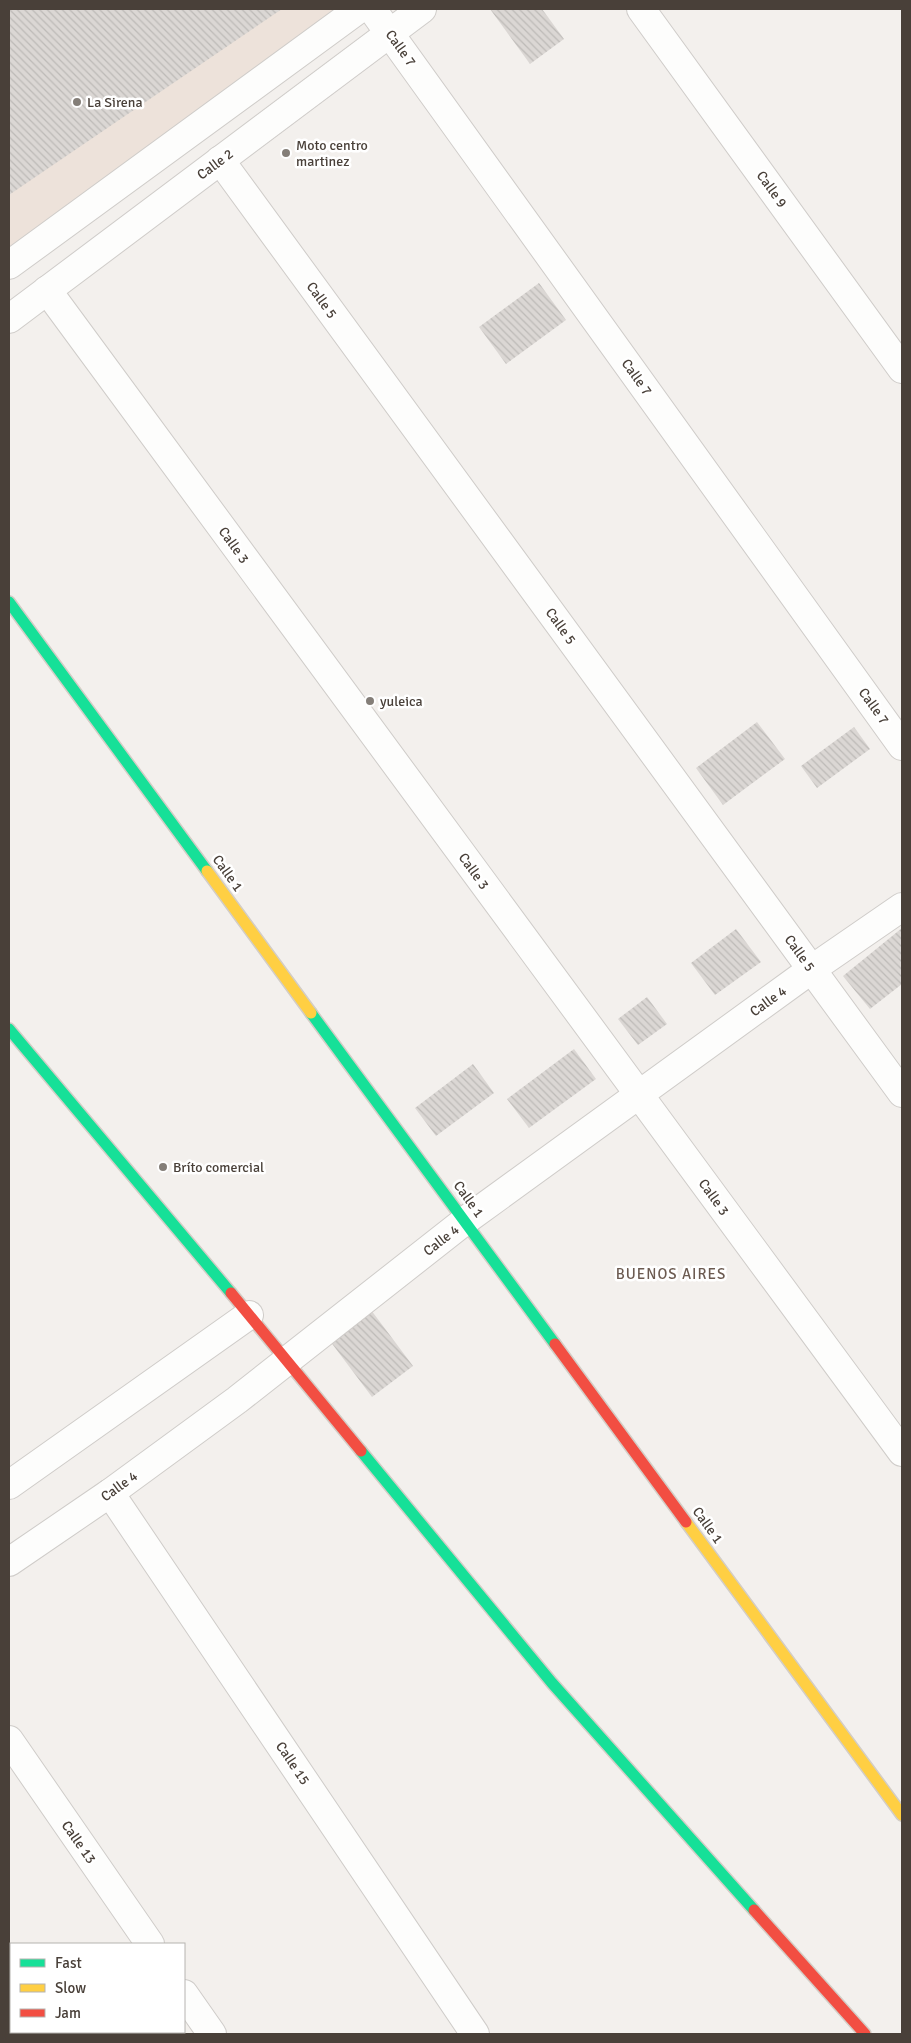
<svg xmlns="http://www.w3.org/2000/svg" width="911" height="2043" font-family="Signika,sans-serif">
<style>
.commercial{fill:#ede2da}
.building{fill:url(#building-back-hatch)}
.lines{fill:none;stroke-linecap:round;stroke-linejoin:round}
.street-casing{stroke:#cfccc9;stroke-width:30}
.fast-casing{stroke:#d3cdc6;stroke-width:14}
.slow-casing{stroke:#d3cdc6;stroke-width:14}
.jam-casing{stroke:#d3cdc6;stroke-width:14}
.street{stroke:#fdfdfc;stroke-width:28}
.fast{stroke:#16e098;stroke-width:11}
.slow{stroke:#ffcf43;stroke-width:11}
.jam{stroke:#f24e42;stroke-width:11}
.poi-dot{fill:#847e78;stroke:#fff;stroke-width:2}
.labels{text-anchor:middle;stroke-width:5;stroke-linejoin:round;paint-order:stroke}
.street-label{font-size:14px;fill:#494039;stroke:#fff}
.poi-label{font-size:14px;fill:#494039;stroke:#fff;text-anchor:start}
.neighbourhood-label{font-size:15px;letter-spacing:1px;fill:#6c5b51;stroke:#fff}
</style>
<defs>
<pattern id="building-back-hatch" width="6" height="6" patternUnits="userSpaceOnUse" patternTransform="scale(1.25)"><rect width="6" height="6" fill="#dbd7d4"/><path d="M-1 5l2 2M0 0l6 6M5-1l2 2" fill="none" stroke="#bdbab7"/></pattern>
</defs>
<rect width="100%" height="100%" fill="#f3f0ed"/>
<path class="commercial" d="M 9,9 L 343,9 L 9,260 Z"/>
<g class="building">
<path d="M 9,9 L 282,9 L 9,195 Z"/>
<path d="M 490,9 L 542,9 L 564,39 L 530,64 Z"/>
<path d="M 539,283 L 566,320 L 506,364 L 479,327 Z"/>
<path d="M 757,722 L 785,759 L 723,805 L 696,768 Z"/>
<path d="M 854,727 L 870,749 L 817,788 L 801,766 Z"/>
<path d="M 902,928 L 902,984 L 870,1009 L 843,976 Z"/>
<path d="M 736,929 L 761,962 L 715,995 L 691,963 Z"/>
<path d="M 647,997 L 667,1024 L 638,1045 L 618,1019 Z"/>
<path d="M 574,1049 L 596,1079 L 529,1128 L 507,1099 Z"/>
<path d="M 473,1064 L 494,1093 L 436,1136 L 415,1108 Z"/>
<path d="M 371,1310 L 413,1366 L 372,1397 L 330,1341 Z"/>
</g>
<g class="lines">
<defs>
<g id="street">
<path d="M 372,9 L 902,746"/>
<path d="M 641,9 L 902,369"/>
<path d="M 220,160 L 902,1093"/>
<path d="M 9,265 L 359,9"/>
<path d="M 47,290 L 902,1452"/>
<path d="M 9,319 L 422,9"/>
<path d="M 9,1485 L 249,1315"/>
<path d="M 110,1493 L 475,2034"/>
<path d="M 9,1562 L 110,1493 L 237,1400 L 466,1220 L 812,969 L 902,907"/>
<path d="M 9,1740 L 150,1944"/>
<path d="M 184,1994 L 212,2034"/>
</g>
<g id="fast">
<path d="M 9,602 L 207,871"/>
<path d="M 311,1013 L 555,1344"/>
<path d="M 9,1029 L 231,1293"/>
<path d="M 361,1451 L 552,1683 L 754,1910"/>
</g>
<g id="slow">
<path d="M 207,871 L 311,1013"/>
<path d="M 686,1522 L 902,1815"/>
</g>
<g id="jam">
<path d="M 231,1293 L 361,1451"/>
<path d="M 555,1344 L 686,1522"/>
<path d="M 754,1910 L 865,2034"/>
</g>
</defs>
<use href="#street" class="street-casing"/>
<use href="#fast" class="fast-casing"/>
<use href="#slow" class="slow-casing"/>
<use href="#jam" class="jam-casing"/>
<use href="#street" class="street"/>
<use href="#fast" class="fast"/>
<use href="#slow" class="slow"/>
<use href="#jam" class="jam"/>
</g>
<g class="poi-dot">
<circle cx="77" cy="102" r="5"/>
<circle cx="286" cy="153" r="5"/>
<circle cx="370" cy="701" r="5"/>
<circle cx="163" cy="1167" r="5"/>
</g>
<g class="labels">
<g class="street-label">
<text transform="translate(401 48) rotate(54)" y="5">Calle 7</text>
<text transform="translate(215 164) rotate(-37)" y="5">Calle 2</text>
<text transform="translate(772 189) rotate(54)" y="5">Calle 9</text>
<text transform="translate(322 300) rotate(54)" y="5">Calle 5</text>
<text transform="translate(637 377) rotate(54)" y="5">Calle 7</text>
<text transform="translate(234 545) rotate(54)" y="5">Calle 3</text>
<text transform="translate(561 626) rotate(54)" y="5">Calle 5</text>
<text transform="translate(874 706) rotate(54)" y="5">Calle 7</text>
<text transform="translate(474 871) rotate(54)" y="5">Calle 3</text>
<text transform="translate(228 873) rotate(54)" y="5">Calle 1</text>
<text transform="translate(800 953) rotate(54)" y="5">Calle 5</text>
<text transform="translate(768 1001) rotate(-36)" y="5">Calle 4</text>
<text transform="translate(714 1197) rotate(54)" y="5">Calle 3</text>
<text transform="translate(469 1199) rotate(54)" y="5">Calle 1</text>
<text transform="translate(441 1240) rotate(-38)" y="5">Calle 4</text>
<text transform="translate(119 1486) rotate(-36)" y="5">Calle 4</text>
<text transform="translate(708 1525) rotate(54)" y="5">Calle 1</text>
<text transform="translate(293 1763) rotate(56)" y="5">Calle 15</text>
<text transform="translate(79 1842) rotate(55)" y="5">Calle 13</text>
</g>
<g class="poi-label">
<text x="87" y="107">La Sirena</text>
<text x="296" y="150">Moto centro<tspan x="296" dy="16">martinez</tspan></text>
<text x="380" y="706">yuleica</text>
<text x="173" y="1172">Bríto comercial</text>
</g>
<g class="neighbourhood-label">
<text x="671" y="1279">BUENOS AIRES</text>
</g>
</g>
<rect width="911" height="2043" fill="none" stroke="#494039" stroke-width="20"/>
<rect x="10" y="1943" width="175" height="90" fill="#ffffff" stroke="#b6b3b0"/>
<rect x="20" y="1959" width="25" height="8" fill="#16e098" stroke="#b6b3b0"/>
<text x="55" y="1968" font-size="15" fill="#494039">Fast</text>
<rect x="20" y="1984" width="25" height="8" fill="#ffcf43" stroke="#b6b3b0"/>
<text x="55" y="1993" font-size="15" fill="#494039">Slow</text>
<rect x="20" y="2009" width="25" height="8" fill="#f24e42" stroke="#b6b3b0"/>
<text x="55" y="2018" font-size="15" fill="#494039">Jam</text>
</svg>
